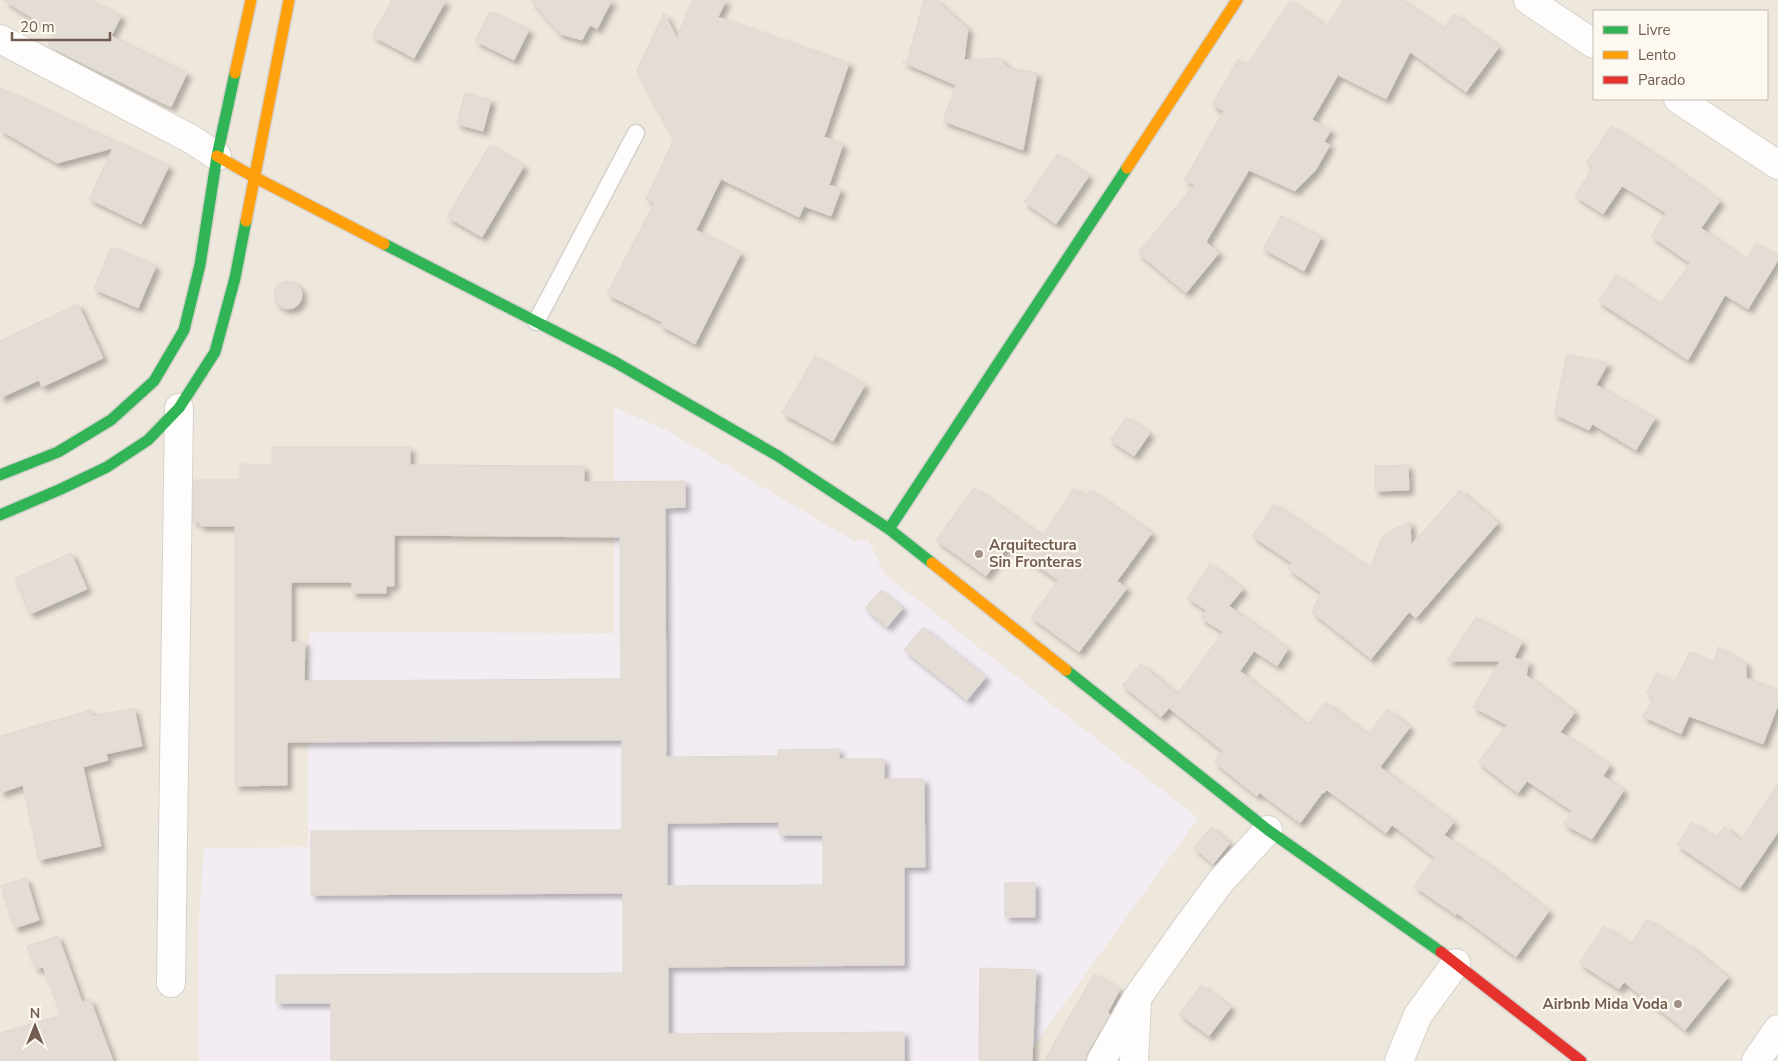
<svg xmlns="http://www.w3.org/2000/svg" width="1778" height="1061" font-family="'Nunito Sans',sans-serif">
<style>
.residential{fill:#eee7dc;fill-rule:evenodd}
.education{fill:#f3ecf3}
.building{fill:#e3ddd5;stroke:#dfd8d1;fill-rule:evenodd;filter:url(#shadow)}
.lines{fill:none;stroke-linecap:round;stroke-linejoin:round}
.lane-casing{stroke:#d6d1cc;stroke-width:19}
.street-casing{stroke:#d6d1cc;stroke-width:30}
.fast-casing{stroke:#d6d1cc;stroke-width:14}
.slow-casing{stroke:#d6d1cc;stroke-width:14}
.jam-casing{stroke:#d6d1cc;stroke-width:14}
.lane{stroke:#fefdfc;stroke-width:16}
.street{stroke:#fefdfc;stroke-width:28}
.fast{stroke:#30b455;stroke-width:11}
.slow{stroke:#ff9f0a;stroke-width:11}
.jam{stroke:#e5322d;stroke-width:11}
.poi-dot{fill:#a19287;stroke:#fdf9f0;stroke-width:2}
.labels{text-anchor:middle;stroke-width:4.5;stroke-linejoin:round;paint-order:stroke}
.poi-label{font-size:15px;font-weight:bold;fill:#735d50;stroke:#fdf9f0;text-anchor:start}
</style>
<defs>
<filter id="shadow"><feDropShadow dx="4.5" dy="4.5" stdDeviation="2.5" flood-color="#0004"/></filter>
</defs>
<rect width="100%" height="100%" fill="#f6f4ee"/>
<path class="residential" d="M 0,0 L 1778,0 L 1778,1061 L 0,1061 ZM 1594,11 L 1767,11 L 1767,99 L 1594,99 Z"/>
<path class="education" d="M 614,407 L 666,430 L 854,541 L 869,540 L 885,576 L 908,592 L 1198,818 L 1023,1061 L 199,1061 L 198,934 L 204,848 L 308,847 L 309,632 L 614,633 Z"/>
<g class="building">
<path d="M 3,0 L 90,0 L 121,16 L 111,36 L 187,73 L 171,107 L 48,46 L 55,32 Z"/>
<path d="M 392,0 L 446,0 L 414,58 L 372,36 Z"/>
<path d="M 531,0 L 612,0 L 597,29 L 590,25 L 582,40 L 560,34 Z"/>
<path d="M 692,0 L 726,0 L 718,17 L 849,63 L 824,137 L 843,144 L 829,185 L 841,189 L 831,216 L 804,206 L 799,217 L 721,179 L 696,230 L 741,253 L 695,344 L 660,325 L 662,322 L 607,294 L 654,203 L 646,199 L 674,139 L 637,70 L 664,13 L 677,38 Z"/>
<path d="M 924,0 L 936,0 L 968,29 L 964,60 L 999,58 L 1009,68 L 1037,73 L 1023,150 L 943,121 L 956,85 L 902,62 L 907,62 Z"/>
<path d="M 1344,0 L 1402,0 L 1443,29 L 1454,14 L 1499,47 L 1466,92 L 1410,52 L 1386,99 L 1338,75 L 1312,120 L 1331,130 L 1324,142 L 1330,145 L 1315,171 L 1295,191 L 1249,170 L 1206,242 L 1219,253 L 1186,293 L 1138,253 L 1194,185 L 1184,180 L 1224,111 L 1212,105 L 1238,59 L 1247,65 L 1290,1 L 1326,26 Z"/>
<path d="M 490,11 L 529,30 L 514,60 L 475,41 Z"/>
<path d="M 0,88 L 169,166 L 141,224 L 89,199 L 113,148 L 57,163 L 0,130 Z"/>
<path d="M 465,93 L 491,100 L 483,131 L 457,124 Z"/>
<path d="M 1611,126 L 1662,159 L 1720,201 L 1701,228 L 1746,260 L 1756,243 L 1778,257 L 1778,260 L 1748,309 L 1725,295 L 1688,360 L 1598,301 L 1616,275 L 1660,305 L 1690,263 L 1651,236 L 1666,213 L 1622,186 L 1603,214 L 1575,196 L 1593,167 L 1586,163 Z"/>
<path d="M 490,145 L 524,166 L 482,237 L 447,217 Z"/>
<path d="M 1057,154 L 1089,176 L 1056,224 L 1024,202 Z"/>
<path d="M 1281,216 L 1321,237 L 1304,271 L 1263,249 Z"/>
<path d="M 111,247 L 156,266 L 138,308 L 94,289 Z"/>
<circle cx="288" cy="295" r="14"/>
<path d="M 78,304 L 103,358 L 42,387 L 39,380 L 0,398 L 0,341 Z"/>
<path d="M 1567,354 L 1608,363 L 1596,385 L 1655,418 L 1636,450 L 1592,424 L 1589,430 L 1554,414 Z"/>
<path d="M 815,356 L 865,385 L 833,441 L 782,413 Z"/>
<path d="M 1126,417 L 1150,433 L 1134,456 L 1110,440 Z"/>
<path d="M 272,447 L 410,447 L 410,465 L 584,466 L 584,482 L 685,481 L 685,507 L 665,508 L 666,757 L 778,756 L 778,750 L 839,749 L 839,759 L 884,759 L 884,779 L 924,779 L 925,867 L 904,867 L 904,965 L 668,967 L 668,1034 L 904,1032 L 904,1061 L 331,1061 L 331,1003 L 276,1003 L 276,975 L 623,973 L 623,893 L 311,895 L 311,831 L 622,830 L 622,740 L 287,742 L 287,785 L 235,786 L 235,526 L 200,526 L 200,522 L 193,522 L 194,480 L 240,480 L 240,464 L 272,465 ZM 394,535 L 620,537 L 621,679 L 304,681 L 305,642 L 291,642 L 291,582 L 352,582 L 352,593 L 386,593 L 386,586 L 394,586 ZM 779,822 L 779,835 L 823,835 L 823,885 L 667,886 L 667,823 Z"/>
<path d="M 1408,465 L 1409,490 L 1375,491 L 1375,466 Z"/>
<path d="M 974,488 L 1042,536 L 1074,488 L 1086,496 L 1090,490 L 1152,533 L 1117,581 L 1127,588 L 1079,652 L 1031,617 L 1058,580 L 1008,546 L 986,576 L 936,540 Z"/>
<path d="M 1460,490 L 1498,523 L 1416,618 L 1409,612 L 1371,659 L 1312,612 L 1321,592 L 1288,569 L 1292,563 L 1252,536 L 1274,504 L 1370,569 L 1382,536 L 1410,521 L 1411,545 Z"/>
<path d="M 71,553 L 87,589 L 30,614 L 15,578 Z"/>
<path d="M 1210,564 L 1243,589 L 1229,606 L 1288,649 L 1277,666 L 1254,651 L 1240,671 L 1307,725 L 1325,702 L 1368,735 L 1387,709 L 1410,727 L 1380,767 L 1454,822 L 1444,835 L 1490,866 L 1549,911 L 1516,957 L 1457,913 L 1456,915 L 1414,886 L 1434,857 L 1392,825 L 1386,833 L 1327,790 L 1324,793 L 1323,792 L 1300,823 L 1260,793 L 1257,796 L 1214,762 L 1223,751 L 1169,708 L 1161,717 L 1122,685 L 1141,664 L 1177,694 L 1223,632 L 1201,618 L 1206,610 L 1187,598 Z"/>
<path d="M 881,590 L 903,608 L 887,627 L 865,608 Z"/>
<path d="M 1476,617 L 1522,642 L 1514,658 L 1529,662 L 1526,675 L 1575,712 L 1560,732 L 1610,765 L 1603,776 L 1624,790 L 1592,839 L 1563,824 L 1572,811 L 1527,781 L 1518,793 L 1478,762 L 1507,725 L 1473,707 L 1500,661 L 1447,661 Z"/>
<path d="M 923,627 L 986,677 L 967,700 L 904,650 Z"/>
<path d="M 1718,647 L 1746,663 L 1746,678 L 1778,690 L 1778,705 L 1763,744 L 1689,716 L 1681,734 L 1642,716 L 1654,699 L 1647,693 L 1656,673 L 1674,682 L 1690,652 L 1713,663 Z"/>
<path d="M 134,708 L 142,746 L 106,754 L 108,760 L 83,767 L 101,846 L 39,860 L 23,785 L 0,793 L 0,736 L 91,710 L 93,716 Z"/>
<path d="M 1778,784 L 1778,832 L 1740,888 L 1677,845 L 1692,822 L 1715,838 L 1725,826 L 1740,840 Z"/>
<path d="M 1211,827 L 1230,843 L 1213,864 L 1194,848 Z"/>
<path d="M 26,878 L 39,920 L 15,928 L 1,886 Z"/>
<rect x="1005" y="883" width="30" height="34"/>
<path d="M 1647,919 L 1687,946 L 1688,945 L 1728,977 L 1685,1030 L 1624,982 L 1619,989 L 1579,963 L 1604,926 L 1631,944 Z"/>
<path d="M 58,936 L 82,1002 L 90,999 L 113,1061 L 0,1061 L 0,1033 L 62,1015 L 43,967 L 36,969 L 27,946 Z"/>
<path d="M 980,968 L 1036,970 L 1032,1061 L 979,1061 Z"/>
<path d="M 1094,974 L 1120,989 L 1108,1012 L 1110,1014 L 1087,1053 L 1085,1061 L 1044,1061 Z"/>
<path d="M 1201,985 L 1231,1007 L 1209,1036 L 1179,1014 Z"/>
</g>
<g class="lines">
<defs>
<path id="lane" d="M 536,322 L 636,133"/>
<g id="street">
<path d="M 1528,0 L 1594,44"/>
<path d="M 0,39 L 191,139 L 217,156"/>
<path d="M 1678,99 L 1778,165"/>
<path d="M 171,983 L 179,408"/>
<path d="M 1101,1061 L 1137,998 L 1187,927 L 1221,881 L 1268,830"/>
<path d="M 1134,1061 L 1137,1002"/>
<path d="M 1399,1061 L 1418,1015 L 1456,963"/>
<path d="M 1756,1061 L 1778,1029"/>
</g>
<g id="fast">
<path d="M 384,244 L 615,362 L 778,456 L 889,529 L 932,563"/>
<path d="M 0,475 L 58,452 L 111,420 L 154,381 L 184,330 L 200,265 L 217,156 L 235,73"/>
<path d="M 0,515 L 61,489 L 107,467 L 148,440 L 179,408 L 215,352 L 235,278 L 246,221"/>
<path d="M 889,529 L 1127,168"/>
<path d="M 1066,670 L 1268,830 L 1441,952"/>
</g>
<g id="slow">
<path d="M 235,73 L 251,0"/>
<path d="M 217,156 L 254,177 L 384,244"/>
<path d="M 1127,168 L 1237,0"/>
<path d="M 246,221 L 289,0"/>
<path d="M 932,563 L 1066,670"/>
</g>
<path id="jam" d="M 1441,952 L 1581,1061"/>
</defs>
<use href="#lane" class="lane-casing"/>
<use href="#street" class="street-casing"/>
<use href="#fast" class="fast-casing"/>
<use href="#slow" class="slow-casing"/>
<use href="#jam" class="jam-casing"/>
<use href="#lane" class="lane"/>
<use href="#street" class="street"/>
<use href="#fast" class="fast"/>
<use href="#slow" class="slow"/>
<use href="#jam" class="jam"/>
</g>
<g class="poi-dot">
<circle cx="979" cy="554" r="5"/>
<circle cx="1678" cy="1004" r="5"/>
</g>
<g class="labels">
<g class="poi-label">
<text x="989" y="550">Arquitectura<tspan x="989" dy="17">Sin Fronteras</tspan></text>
<text x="1668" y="1009" text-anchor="end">Airbnb Mida Voda</text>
</g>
</g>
<rect x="1593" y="10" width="175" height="90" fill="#fdf9f0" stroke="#c6bbb0"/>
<rect x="1603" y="26" width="25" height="8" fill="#30b455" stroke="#c6bbb0"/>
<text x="1638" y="35" font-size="15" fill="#735d50">Livre</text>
<rect x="1603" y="51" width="25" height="8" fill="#ff9f0a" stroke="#c6bbb0"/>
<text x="1638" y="60" font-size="15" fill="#735d50">Lento</text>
<rect x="1603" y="76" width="25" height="8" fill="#e5322d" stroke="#c6bbb0"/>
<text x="1638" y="85" font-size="15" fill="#735d50">Parado</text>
<g transform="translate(35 1026)" stroke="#fdf9f0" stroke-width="4" paint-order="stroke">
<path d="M0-4L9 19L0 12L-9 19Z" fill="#735d50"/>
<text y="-8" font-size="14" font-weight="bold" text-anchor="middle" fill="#735d50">N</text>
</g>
<path d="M12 32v8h98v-8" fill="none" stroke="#735d50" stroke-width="2.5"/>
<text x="20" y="32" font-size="15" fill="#735d50" stroke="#fdf9f0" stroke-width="4" paint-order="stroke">20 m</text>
</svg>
